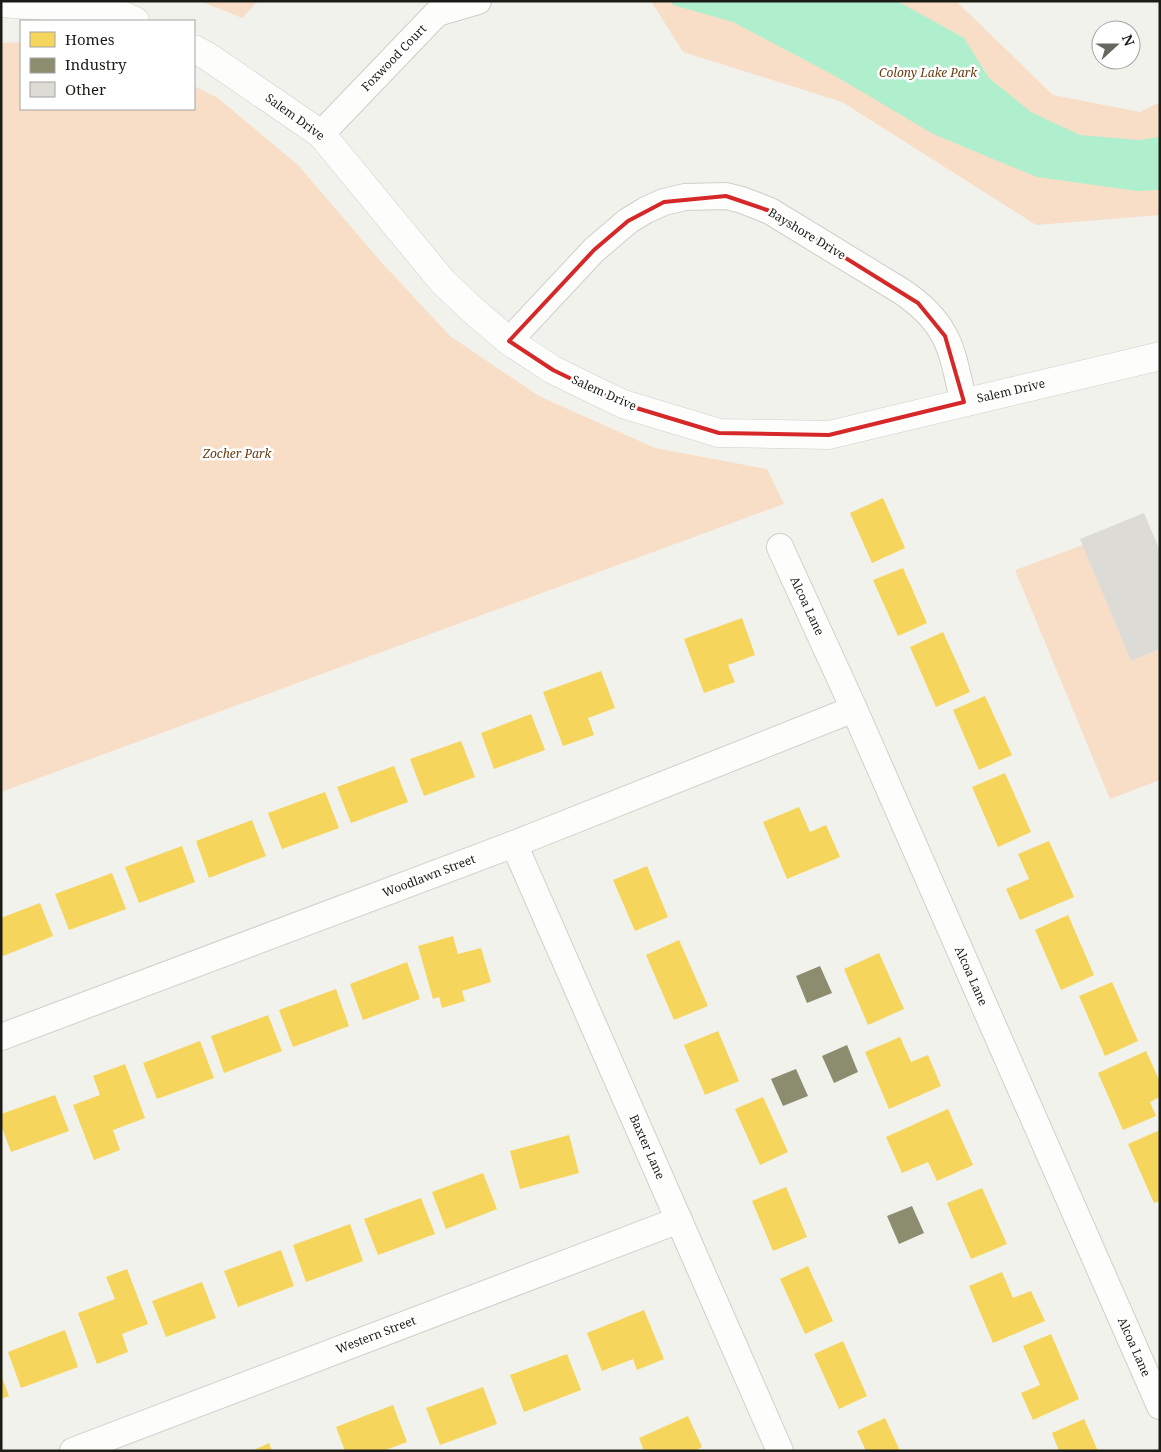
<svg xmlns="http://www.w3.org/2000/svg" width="1161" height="1452" font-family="'Noto Serif',serif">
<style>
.green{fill:#f8dec7}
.water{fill:#afefce}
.homes{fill:#f6d55c}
.industry{fill:#8c8c6e}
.building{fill:#dcdbd5}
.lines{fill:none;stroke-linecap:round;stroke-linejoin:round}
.street-casing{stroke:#cfcfca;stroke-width:28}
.secondary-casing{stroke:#cfcfca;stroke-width:29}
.street{stroke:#fdfdfc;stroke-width:26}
.secondary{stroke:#fdfdfc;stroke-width:28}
.marked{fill:none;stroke:#d62828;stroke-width:4;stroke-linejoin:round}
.labels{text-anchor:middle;stroke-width:5;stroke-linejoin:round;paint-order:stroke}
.street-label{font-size:12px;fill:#1c1c17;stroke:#fff}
.park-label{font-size:12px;font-style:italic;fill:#683b10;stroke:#fff}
</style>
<rect width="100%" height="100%" fill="#f2f2ec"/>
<g class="green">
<path d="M 200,1 L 258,1 L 242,18 Z"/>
<path d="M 651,1 L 956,1 L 1053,95 L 1140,112 L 1160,102 L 1160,215 L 1036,225 L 842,102 L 683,52 Z"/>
<path d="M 21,42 L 21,109 L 194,109 L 194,86 L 218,98 L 298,165 L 382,263 L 450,336 L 539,396 L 655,448 L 767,469 L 784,504 L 1,792 L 1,43 Z"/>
<path d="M 1083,545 L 1131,661 L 1160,649 L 1160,780 L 1110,799 L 1015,570 Z"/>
</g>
<path class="water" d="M 671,1 L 897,1 L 964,38 L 989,78 L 1031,112 L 1080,135 L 1139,140 L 1160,137 L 1160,190 L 1137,191 L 1037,177 L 933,134 L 837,77 L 733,22 L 673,5 Z"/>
<g class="homes">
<path d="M 883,498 L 905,548 L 872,563 L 850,513 Z"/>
<path d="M 903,568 L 927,623 L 898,636 L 873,580 Z"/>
<path d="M 742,618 L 755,655 L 728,665 L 735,682 L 704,693 L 684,639 Z"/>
<path d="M 943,632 L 970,692 L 936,707 L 910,647 Z"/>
<path d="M 601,671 L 615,708 L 588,718 L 594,735 L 563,746 L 543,692 Z"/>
<path d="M 985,696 L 1012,755 L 979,770 L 953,710 Z"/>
<path d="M 531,714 L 545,750 L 494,769 L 481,733 Z"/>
<path d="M 461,741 L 475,777 L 424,796 L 410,759 Z"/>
<path d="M 394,766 L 408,802 L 351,823 L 337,787 Z"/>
<path d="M 1005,773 L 1031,832 L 998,847 L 972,787 Z"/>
<path d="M 325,792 L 339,828 L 282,849 L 268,813 Z"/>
<path d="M 799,807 L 810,832 L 826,825 L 840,857 L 787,879 L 763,822 Z"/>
<path d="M 252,820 L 266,856 L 209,878 L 196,841 Z"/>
<path d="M 1049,841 L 1074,897 L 1020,920 L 1006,889 L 1029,879 L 1018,854 Z"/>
<path d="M 182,846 L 195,882 L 139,903 L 125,867 Z"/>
<path d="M 647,866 L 668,917 L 635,931 L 613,880 Z"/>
<path d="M 112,873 L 126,909 L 69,930 L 55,894 Z"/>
<path d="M 40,903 L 53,936 L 3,956 L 1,952 L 1,918 Z"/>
<path d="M 1068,915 L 1094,975 L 1061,990 L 1035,930 Z"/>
<path d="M 453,936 L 458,954 L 481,948 L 491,982 L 462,991 L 465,1001 L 442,1008 L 439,997 L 433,999 L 418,946 Z"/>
<path d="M 679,940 L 708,1006 L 674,1020 L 646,955 Z"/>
<path d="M 879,953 L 904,1009 L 868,1025 L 844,969 Z"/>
<path d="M 407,962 L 420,999 L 363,1020 L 350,984 Z"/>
<path d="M 1112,982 L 1138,1041 L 1105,1056 L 1079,996 Z"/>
<path d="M 336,989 L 349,1026 L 293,1047 L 279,1010 Z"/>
<path d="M 268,1015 L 282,1051 L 224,1073 L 211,1036 Z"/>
<path d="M 718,1031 L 739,1081 L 705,1095 L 684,1045 Z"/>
<path d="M 900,1037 L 911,1062 L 928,1055 L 941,1086 L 889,1109 L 865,1052 Z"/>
<path d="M 200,1041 L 214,1078 L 157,1099 L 143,1063 Z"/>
<path d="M 1146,1051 L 1160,1082 L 1160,1097 L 1150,1102 L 1156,1116 L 1123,1130 L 1098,1073 Z"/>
<path d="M 125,1064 L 145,1118 L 113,1130 L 120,1150 L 94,1160 L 73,1105 L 100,1095 L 93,1076 Z"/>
<path d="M 55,1095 L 69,1131 L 11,1152 L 1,1125 L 1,1114 Z"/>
<path d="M 763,1097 L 788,1152 L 760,1165 L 735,1109 Z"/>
<path d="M 948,1109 L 973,1165 L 937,1181 L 928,1162 L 902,1173 L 886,1137 Z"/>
<path d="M 1160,1130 L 1160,1201 L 1154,1203 L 1128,1144 Z"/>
<path d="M 569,1135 L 579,1173 L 520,1189 L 510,1151 Z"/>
<path d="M 483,1173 L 497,1209 L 446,1229 L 432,1192 Z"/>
<path d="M 786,1187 L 807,1237 L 773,1251 L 752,1201 Z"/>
<path d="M 982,1188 L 1007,1244 L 971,1259 L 947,1203 Z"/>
<path d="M 421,1198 L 435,1234 L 378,1255 L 364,1219 Z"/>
<path d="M 350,1224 L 363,1261 L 306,1282 L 293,1245 Z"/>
<path d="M 281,1250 L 294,1286 L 238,1307 L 224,1271 Z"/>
<path d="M 808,1266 L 833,1321 L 805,1334 L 780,1279 Z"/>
<path d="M 127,1269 L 148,1324 L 122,1334 L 128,1352 L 97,1364 L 78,1313 L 115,1299 L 106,1277 Z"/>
<path d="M 1002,1272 L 1013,1298 L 1031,1291 L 1045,1321 L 993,1343 L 969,1286 Z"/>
<path d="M 202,1282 L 216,1318 L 166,1337 L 152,1301 Z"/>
<path d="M 644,1310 L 664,1359 L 637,1370 L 633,1359 L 602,1371 L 587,1333 Z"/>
<path d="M 65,1330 L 78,1367 L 21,1388 L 8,1352 Z"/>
<path d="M 1051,1334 L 1079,1399 L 1033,1420 L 1021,1393 L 1040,1385 L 1023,1346 Z"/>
<path d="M 843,1341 L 867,1396 L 839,1409 L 814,1354 Z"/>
<path d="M 567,1354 L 581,1390 L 524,1412 L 510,1375 Z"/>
<path d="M 1,1375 L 9,1396 L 1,1399 Z"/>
<path d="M 483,1387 L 497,1424 L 440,1445 L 426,1408 Z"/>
<path d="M 393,1405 L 407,1442 L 383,1451 L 345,1451 L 336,1427 Z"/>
<path d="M 688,1416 L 702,1447 L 695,1451 L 644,1451 L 639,1438 Z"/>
<path d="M 885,1418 L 900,1451 L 866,1451 L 857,1431 Z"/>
<path d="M 1084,1419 L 1098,1451 L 1059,1451 L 1052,1433 Z"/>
<path d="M 269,1443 L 272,1451 L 252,1451 Z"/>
</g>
<g class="industry">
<path d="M 820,966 L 832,993 L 807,1003 L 796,976 Z"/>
<path d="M 847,1045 L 858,1072 L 834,1083 L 822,1056 Z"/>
<path d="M 796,1069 L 808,1096 L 783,1106 L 771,1079 Z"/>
<path d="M 912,1206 L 924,1233 L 899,1244 L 887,1216 Z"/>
</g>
<path class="building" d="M 1144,513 L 1160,551 L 1160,649 L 1131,661 L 1080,539 Z"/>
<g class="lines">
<defs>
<g id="street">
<path d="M 321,134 L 437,13 L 478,1"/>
<path d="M 509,341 L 594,250 L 628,221 L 646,210 L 664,202 L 685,197 L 726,196 L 742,200 L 770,211 L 901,291 C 919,303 934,316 944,335 C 955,354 958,382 964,402"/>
<path d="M 780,547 L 854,709 L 1160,1406"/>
<path d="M 514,844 L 780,1451"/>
<path d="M 1,1037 L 514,844 L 854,709"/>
<path d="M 73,1451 L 679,1220"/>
</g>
<g id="secondary">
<path d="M 1,3 L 113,11 L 135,21"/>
<path d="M 194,49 L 207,56 L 321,134 L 443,282 L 476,313 L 509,341 L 553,370 L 623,404 L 719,433 L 829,435 L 1160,356"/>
</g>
</defs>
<use href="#street" class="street-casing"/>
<use href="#secondary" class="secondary-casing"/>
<use href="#street" class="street"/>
<use href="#secondary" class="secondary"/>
</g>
<path class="marked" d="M 726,196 L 770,211 L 918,303 L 945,336 L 964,402 L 829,435 L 719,433 L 623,404 L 553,370 L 509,341 L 594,250 L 628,221 L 664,202 Z"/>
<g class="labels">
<g class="street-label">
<text transform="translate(394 58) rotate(-46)" y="4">Foxwood Court</text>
<text transform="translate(295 117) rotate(36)" y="4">Salem Drive</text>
<text transform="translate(807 234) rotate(31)" y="4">Bayshore Drive</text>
<text transform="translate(1011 391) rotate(-13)" y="4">Salem Drive</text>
<text transform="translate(604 393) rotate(24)" y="4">Salem Drive</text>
<text transform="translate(807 606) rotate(65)" y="4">Alcoa Lane</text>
<text transform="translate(429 876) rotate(-21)" y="4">Woodlawn Street</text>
<text transform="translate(971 976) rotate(66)" y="4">Alcoa Lane</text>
<text transform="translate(647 1147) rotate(66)" y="4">Baxter Lane</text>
<text transform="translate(376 1335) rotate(-21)" y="4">Western Street</text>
<text transform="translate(1134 1347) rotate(66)" y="4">Alcoa Lane</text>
</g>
<g class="park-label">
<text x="928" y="77">Colony Lake Park</text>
<text x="237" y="458">Zocher Park</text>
</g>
</g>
<rect width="1161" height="1452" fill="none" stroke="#1c1c17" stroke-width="5"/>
<rect x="20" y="20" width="175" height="90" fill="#ffffff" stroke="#a4a4a2"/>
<rect x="30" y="32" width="25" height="15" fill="#f6d55c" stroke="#a4a4a2"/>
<text x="65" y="45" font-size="15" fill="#1c1c17">Homes</text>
<rect x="30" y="58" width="25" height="15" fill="#8c8c6e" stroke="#a4a4a2"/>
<text x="65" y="70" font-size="15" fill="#1c1c17">Industry</text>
<rect x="30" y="82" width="25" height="15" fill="#dcdbd5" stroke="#a4a4a2"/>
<text x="65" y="95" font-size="15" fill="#1c1c17">Other</text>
<g transform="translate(1116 45) rotate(69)"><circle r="24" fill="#ffffff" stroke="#a4a4a2"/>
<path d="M0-4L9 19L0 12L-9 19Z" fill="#676762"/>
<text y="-8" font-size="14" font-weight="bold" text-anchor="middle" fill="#1c1c17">N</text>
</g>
</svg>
